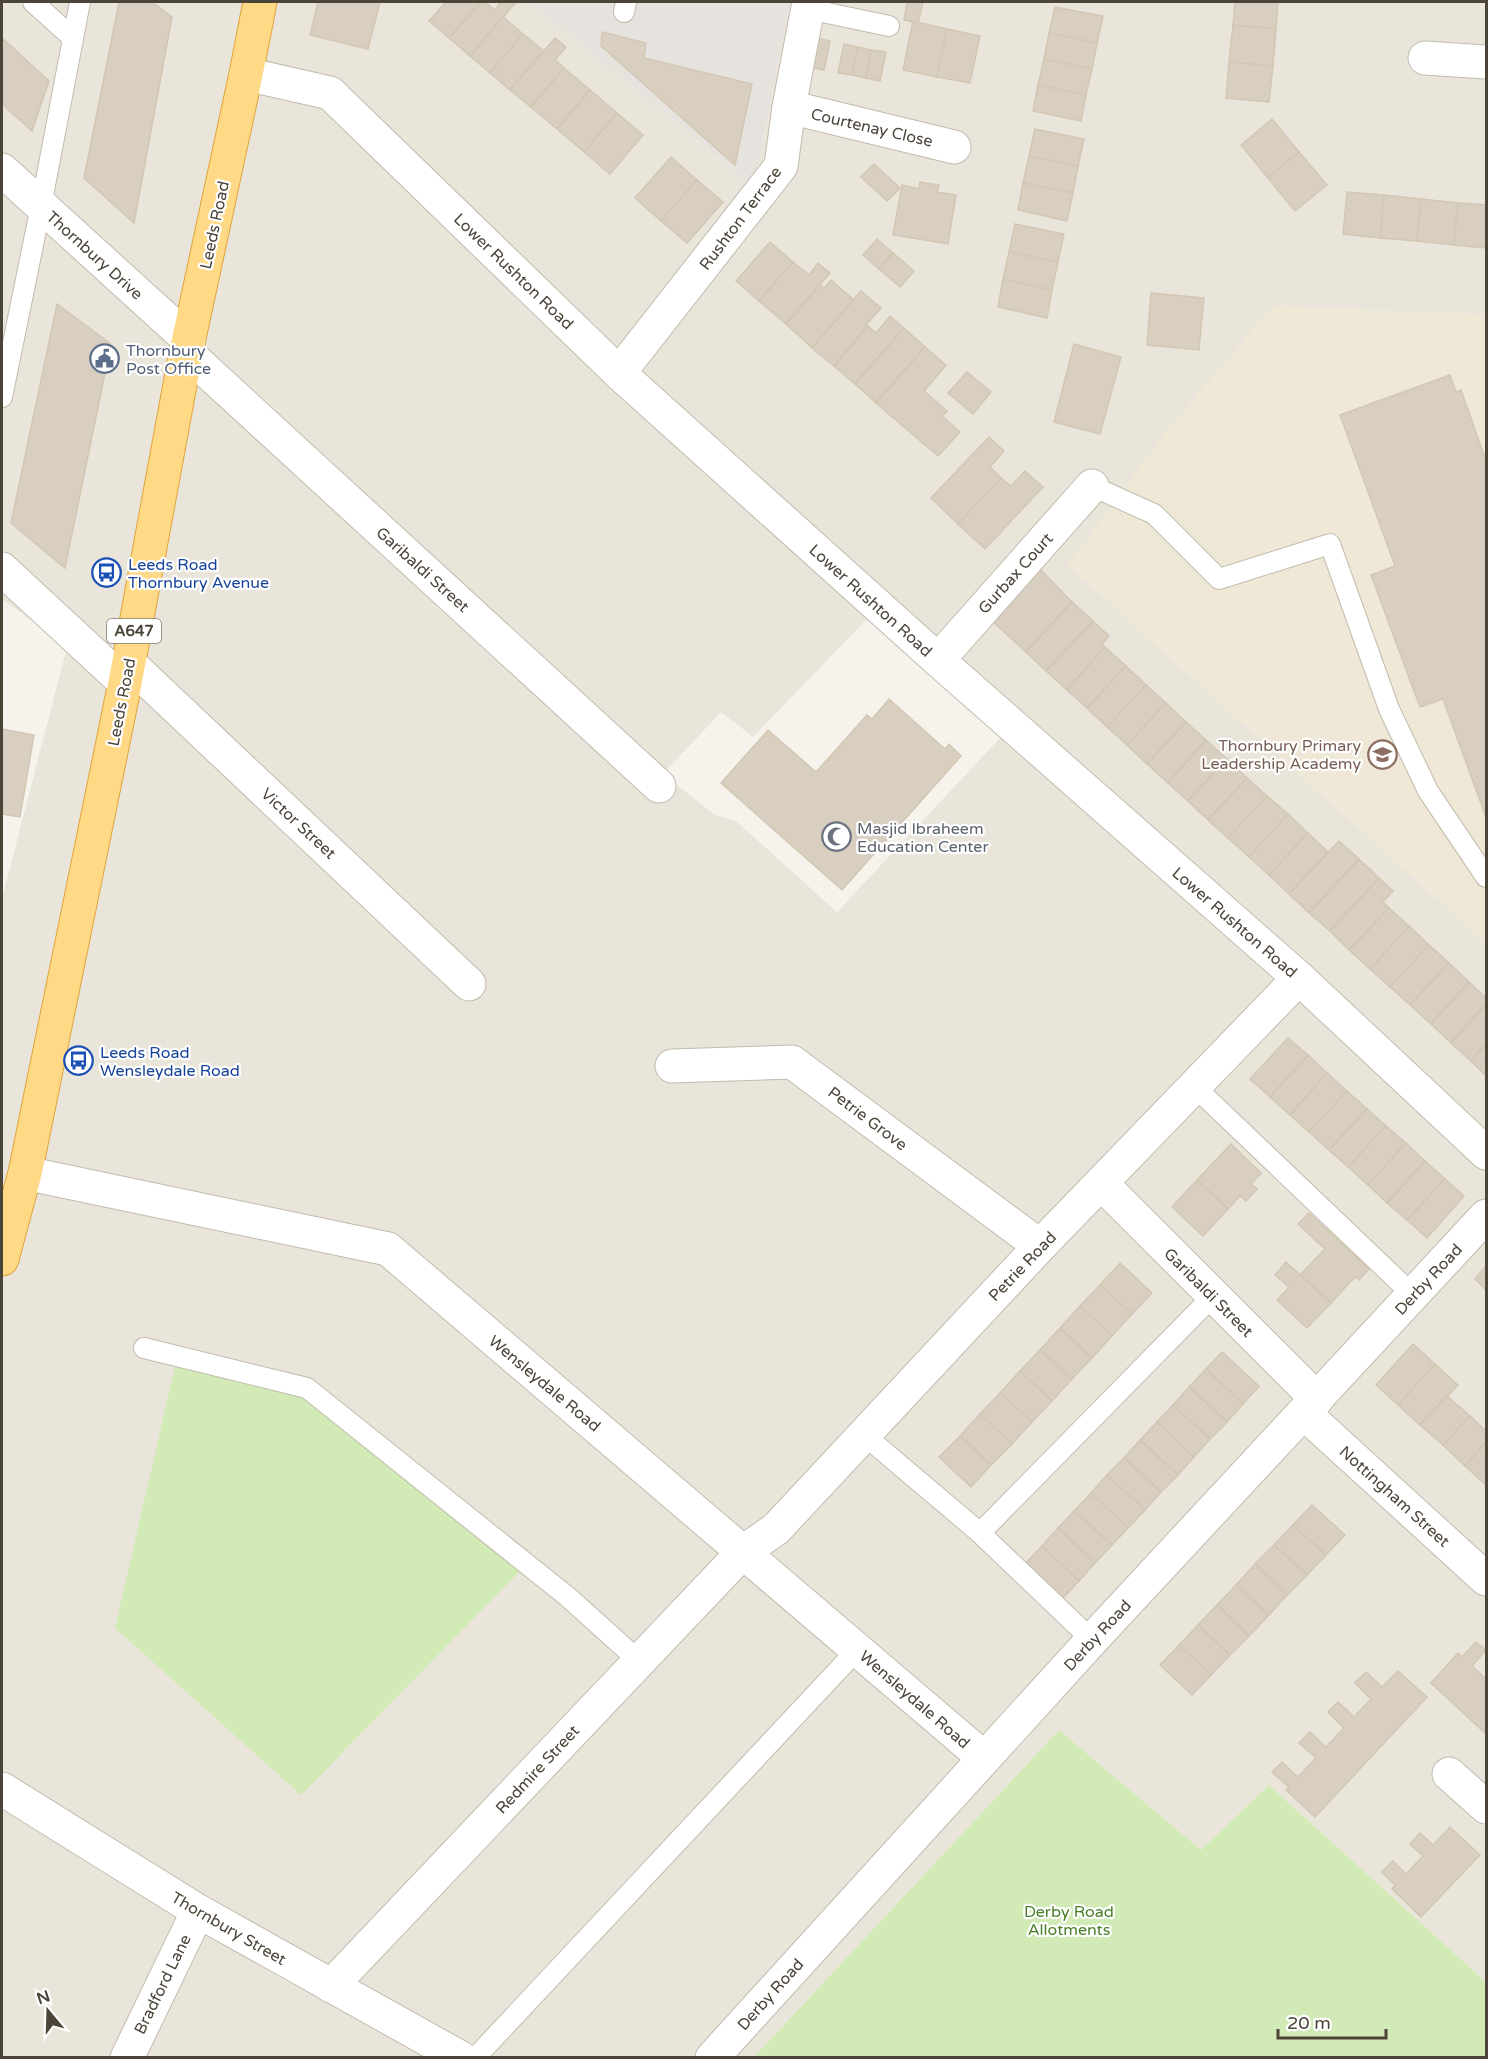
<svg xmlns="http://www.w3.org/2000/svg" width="1488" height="2059" font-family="'Varela Round',sans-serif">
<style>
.residential{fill:#eae5da;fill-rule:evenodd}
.industrial{fill:#e6e2dd}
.education{fill:#efe8d6}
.green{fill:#d2eab5}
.building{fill:#d8cfc1;stroke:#d3c7b4;stroke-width:1.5}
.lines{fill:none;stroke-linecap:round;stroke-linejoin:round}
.service-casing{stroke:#c2bbae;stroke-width:22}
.minor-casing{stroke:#c2bbae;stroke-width:35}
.trunk-casing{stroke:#e0a43c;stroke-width:35}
.service{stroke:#fff;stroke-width:20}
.minor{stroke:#fff;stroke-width:33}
.trunk{stroke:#ffd985;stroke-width:33}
.labels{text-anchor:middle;stroke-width:4.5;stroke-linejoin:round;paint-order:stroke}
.shield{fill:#fff;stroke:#817c74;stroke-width:1.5}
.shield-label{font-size:15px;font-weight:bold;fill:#4b4439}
.street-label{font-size:16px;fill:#4b4439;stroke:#fff}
.service-label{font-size:16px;fill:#4e5e75;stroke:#fff;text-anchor:start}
.transit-label{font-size:16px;fill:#164399;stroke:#fff;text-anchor:start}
.education-label{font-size:16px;fill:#785e54;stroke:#fff;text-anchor:end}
.worship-label{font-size:16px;fill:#5b616d;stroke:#fff;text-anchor:start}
.park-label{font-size:16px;fill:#4a7f2a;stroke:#fff}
</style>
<rect width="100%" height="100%" fill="#f6f3ec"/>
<path class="residential" d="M 2,2 L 530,2 L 754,187 L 790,2 L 1486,2 L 1486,315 L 1273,306 L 1068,565 L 1486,943 L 1486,1982 L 1269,1785 L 1201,1850 L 1059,1730 L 754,2057 L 2,2057 L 2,899 L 67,647 L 2,599 ZM 868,618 L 1001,737 L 837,912 L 736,821 L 715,815 L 663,774 L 721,712 L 753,737 Z"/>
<path class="industrial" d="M 530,2 L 790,2 L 754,187 Z"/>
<path class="education" d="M 1273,306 L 1486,315 L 1486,943 L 1068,565 L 1169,428 Z"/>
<g class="green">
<path d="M 176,1362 L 307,1395 L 520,1571 L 301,1795 L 115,1628 Z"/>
<path d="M 1059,1730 L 1201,1850 L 1269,1785 L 1486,1982 L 1486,2057 L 754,2057 Z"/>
</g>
<g class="building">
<path d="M 119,2 L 152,2 L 172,17 L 134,223 L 84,178 Z"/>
<path d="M 318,2 L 380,2 L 368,49 L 310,35 Z"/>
<path d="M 446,2 L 481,2 L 449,38 L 429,21 Z"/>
<path d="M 481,2 L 485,2 L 495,10 L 501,2 L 516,2 L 470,56 L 449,38 Z"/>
<path d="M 907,2 L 923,2 L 918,23 L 904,20 Z"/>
<path d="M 1235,2 L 1278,2 L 1276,29 L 1233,25 Z"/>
<path d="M 1055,7 L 1103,16 L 1097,43 L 1049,33 Z"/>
<path d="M 503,17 L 523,34 L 490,73 L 470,56 Z"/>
<path d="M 913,21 L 947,29 L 937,77 L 903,70 Z"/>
<path d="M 1233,25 L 1276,29 L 1273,66 L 1229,62 Z"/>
<path d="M 947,29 L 980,36 L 970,83 L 937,77 Z"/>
<path d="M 602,32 L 646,43 L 644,58 L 752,84 L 735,165 L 601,46 Z"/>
<path d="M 1049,33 L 1097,43 L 1092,69 L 1044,59 Z"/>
<path d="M 523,34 L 544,51 L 510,90 L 490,73 Z"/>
<path d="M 2,38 L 49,81 L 32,131 L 2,104 Z"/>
<path d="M 555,38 L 566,47 L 555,60 L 564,68 L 531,107 L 510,90 Z"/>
<path d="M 816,38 L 830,41 L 824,70 L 810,67 Z"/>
<path d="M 844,44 L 858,47 L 852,75 L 838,73 Z"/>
<path d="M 858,47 L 871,50 L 866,78 L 852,75 Z"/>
<path d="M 871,50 L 886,52 L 880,81 L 866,78 Z"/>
<path d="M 1044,59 L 1092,69 L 1086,95 L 1038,85 Z"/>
<path d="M 1229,62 L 1273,66 L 1269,102 L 1226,98 Z"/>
<path d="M 564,68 L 590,90 L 557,129 L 531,107 Z"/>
<path d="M 1038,85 L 1086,95 L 1081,121 L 1033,111 Z"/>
<path d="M 590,90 L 617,113 L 584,152 L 557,129 Z"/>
<path d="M 617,113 L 643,135 L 610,174 L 584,152 Z"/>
<path d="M 1272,119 L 1299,152 L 1268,178 L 1241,145 Z"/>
<path d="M 1035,129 L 1084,139 L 1078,166 L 1029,156 Z"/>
<path d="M 1299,152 L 1327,185 L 1295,211 L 1268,178 Z"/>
<path d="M 1029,156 L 1078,166 L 1073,193 L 1023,183 Z"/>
<path d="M 671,157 L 697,180 L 661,221 L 635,198 Z"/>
<path d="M 874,164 L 900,188 L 887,201 L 861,177 Z"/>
<path d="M 697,180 L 723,202 L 687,243 L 661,221 Z"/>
<path d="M 920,182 L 939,185 L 937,192 L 956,195 L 948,244 L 893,235 L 902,185 L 919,189 Z"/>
<path d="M 1023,183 L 1073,193 L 1067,221 L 1018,210 Z"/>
<path d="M 1347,192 L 1384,195 L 1380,238 L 1343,234 Z"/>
<path d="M 1384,195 L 1421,199 L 1417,241 L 1380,238 Z"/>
<path d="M 1421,199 L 1458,203 L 1454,245 L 1417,241 Z"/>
<path d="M 1458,203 L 1486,205 L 1486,248 L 1454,245 Z"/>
<path d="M 1015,224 L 1064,234 L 1058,262 L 1009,252 Z"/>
<path d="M 877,239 L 893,253 L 879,269 L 863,255 Z"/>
<path d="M 770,242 L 793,262 L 759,301 L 736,281 Z"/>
<path d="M 1009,252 L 1058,262 L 1052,290 L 1003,279 Z"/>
<path d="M 893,253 L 914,271 L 900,287 L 879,269 Z"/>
<path d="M 793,262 L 809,275 L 818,263 L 830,273 L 786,324 L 759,301 Z"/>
<path d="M 1003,279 L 1052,290 L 1047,318 L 998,307 Z"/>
<path d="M 831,280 L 854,300 L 812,348 L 786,324 L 820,285 L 824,288 Z"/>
<path d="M 861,291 L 881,308 L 866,325 L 868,326 L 834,366 L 812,348 Z"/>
<path d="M 1151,293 L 1204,298 L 1199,350 L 1147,345 Z"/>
<path d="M 57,304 L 111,344 L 65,568 L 11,523 Z"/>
<path d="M 890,316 L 904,328 L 855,384 L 834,366 L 868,326 L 876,333 Z"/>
<path d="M 904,328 L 925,347 L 876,403 L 855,384 Z"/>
<path d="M 1074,344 L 1121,357 L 1100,434 L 1054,422 Z"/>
<path d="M 925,347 L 946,365 L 924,391 L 947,411 L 942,416 L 960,432 L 938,456 L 876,403 Z"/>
<path d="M 967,372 L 991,392 L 973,414 L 948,393 Z"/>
<path d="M 1450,375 L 1456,392 L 1461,390 L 1486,461 L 1486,817 L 1443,699 L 1420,707 L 1371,575 L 1395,566 L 1340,415 Z"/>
<path d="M 989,437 L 1004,451 L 990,467 L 1001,478 L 958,524 L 931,498 Z"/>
<path d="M 1025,471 L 1043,487 L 985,549 L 958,524 L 1001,478 L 1011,486 Z"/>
<path d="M 1037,566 L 1072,602 L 1026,652 L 989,618 Z"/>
<path d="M 1072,602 L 1093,621 L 1046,671 L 1026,652 Z"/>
<path d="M 1093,621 L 1109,636 L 1102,644 L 1105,647 L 1067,690 L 1046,671 Z"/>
<path d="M 1105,647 L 1126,666 L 1087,708 L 1067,690 Z"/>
<path d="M 1126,666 L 1146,685 L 1107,727 L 1087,708 Z"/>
<path d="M 1146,685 L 1166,703 L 1127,745 L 1107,727 Z"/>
<path d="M 889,699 L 945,749 L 949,744 L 961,756 L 842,890 L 721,783 L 768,730 L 816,772 L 867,715 L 872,719 Z"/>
<path d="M 1166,703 L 1186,722 L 1147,764 L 1127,745 Z"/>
<path d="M 1186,722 L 1206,740 L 1168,783 L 1147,764 Z"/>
<path d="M 2,729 L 34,735 L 20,817 L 2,814 Z"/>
<path d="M 1206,740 L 1227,759 L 1188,801 L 1168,783 Z"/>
<path d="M 1227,759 L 1247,778 L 1208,820 L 1188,801 Z"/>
<path d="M 1247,778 L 1267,796 L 1228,838 L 1208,820 Z"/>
<path d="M 1267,796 L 1288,814 L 1249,857 L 1228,838 Z"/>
<path d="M 1288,814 L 1308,833 L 1269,875 L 1249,857 Z"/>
<path d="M 1308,833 L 1328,852 L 1289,894 L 1269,875 Z"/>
<path d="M 1339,841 L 1359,859 L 1309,913 L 1289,894 Z"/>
<path d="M 1359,859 L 1379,878 L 1330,931 L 1309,913 Z"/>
<path d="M 1379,878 L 1393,891 L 1383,902 L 1389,908 L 1349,950 L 1330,931 Z"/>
<path d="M 1389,908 L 1409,926 L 1370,969 L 1349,950 Z"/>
<path d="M 1409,926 L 1429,945 L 1390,987 L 1370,969 Z"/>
<path d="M 1429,945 L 1449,963 L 1410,1005 L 1390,987 Z"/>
<path d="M 1449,963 L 1469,982 L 1431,1024 L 1410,1005 Z"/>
<path d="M 1469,982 L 1486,998 L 1486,1004 L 1451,1043 L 1431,1024 Z"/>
<path d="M 1486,1004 L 1486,1044 L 1471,1061 L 1451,1043 Z"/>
<path d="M 1288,1038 L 1308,1055 L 1270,1097 L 1250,1079 Z"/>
<path d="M 1486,1044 L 1486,1076 L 1471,1061 Z"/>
<path d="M 1308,1055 L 1327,1073 L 1290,1115 L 1270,1097 Z"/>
<path d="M 1327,1073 L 1347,1091 L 1309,1132 L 1290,1115 Z"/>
<path d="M 1347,1091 L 1367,1109 L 1329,1150 L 1309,1132 Z"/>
<path d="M 1367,1109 L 1386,1126 L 1348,1167 L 1329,1150 Z"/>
<path d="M 1386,1126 L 1406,1143 L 1368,1185 L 1348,1167 Z"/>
<path d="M 1406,1143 L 1425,1161 L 1387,1203 L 1368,1185 Z"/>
<path d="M 1231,1144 L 1261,1173 L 1251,1184 L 1257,1189 L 1246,1201 L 1240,1196 L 1228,1209 L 1197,1180 Z"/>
<path d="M 1425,1161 L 1445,1179 L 1407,1220 L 1387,1203 Z"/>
<path d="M 1445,1179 L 1464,1196 L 1427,1238 L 1407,1220 Z"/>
<path d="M 1197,1180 L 1228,1209 L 1203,1236 L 1172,1207 Z"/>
<path d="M 1309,1213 L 1369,1269 L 1359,1280 L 1355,1277 L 1331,1303 L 1300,1275 L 1325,1249 L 1298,1224 Z"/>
<path d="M 1286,1262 L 1331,1303 L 1307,1328 L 1277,1300 L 1289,1287 L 1275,1275 Z"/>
<path d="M 1120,1263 L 1152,1293 L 1132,1314 L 1100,1285 Z"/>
<path d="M 1486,1266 L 1486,1290 L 1475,1279 Z"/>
<path d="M 1100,1285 L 1132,1314 L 1112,1336 L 1080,1306 Z"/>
<path d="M 1080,1306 L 1112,1336 L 1092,1358 L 1060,1328 Z"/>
<path d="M 1060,1328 L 1092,1358 L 1072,1379 L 1040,1350 Z"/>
<path d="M 1413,1344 L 1435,1364 L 1398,1405 L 1376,1385 Z"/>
<path d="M 1040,1350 L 1072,1379 L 1052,1401 L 1020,1371 Z"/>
<path d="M 1222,1352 L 1259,1386 L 1243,1404 L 1206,1369 Z"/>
<path d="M 1435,1364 L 1458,1385 L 1420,1425 L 1398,1405 Z"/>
<path d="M 1206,1369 L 1243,1404 L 1227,1422 L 1189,1387 Z"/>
<path d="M 1020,1371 L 1052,1401 L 1032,1422 L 1000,1393 Z"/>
<path d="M 1189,1387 L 1227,1422 L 1210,1439 L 1173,1405 Z"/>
<path d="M 1000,1393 L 1032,1422 L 1012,1444 L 980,1414 Z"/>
<path d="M 1447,1396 L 1470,1416 L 1443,1445 L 1420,1425 Z"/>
<path d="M 1173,1405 L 1210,1439 L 1194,1457 L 1157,1422 Z"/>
<path d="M 980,1414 L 1012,1444 L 991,1465 L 960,1436 Z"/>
<path d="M 1470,1416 L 1486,1431 L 1486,1442 L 1465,1466 L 1443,1445 Z"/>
<path d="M 1157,1422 L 1194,1457 L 1178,1475 L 1140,1440 Z"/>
<path d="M 960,1436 L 991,1465 L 971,1487 L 939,1457 Z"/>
<path d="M 1140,1440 L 1178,1475 L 1161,1492 L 1124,1458 Z"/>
<path d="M 1486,1442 L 1486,1485 L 1465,1466 Z"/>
<path d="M 1124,1458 L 1161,1492 L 1145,1510 L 1107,1475 Z"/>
<path d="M 1107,1475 L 1145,1510 L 1128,1528 L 1091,1493 Z"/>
<path d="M 1091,1493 L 1128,1528 L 1112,1545 L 1074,1511 Z"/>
<path d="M 1312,1505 L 1345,1535 L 1326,1555 L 1293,1525 Z"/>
<path d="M 1074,1511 L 1112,1545 L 1095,1563 L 1058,1528 Z"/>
<path d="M 1293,1525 L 1326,1555 L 1307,1575 L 1274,1545 Z"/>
<path d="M 1058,1528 L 1095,1563 L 1079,1581 L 1042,1546 Z"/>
<path d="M 1274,1545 L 1307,1575 L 1287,1595 L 1255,1564 Z"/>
<path d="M 1042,1546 L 1079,1581 L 1063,1598 L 1025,1564 Z"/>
<path d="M 1255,1564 L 1287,1595 L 1269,1615 L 1236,1585 Z"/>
<path d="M 1236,1585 L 1269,1615 L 1249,1636 L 1217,1605 Z"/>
<path d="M 1217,1605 L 1249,1636 L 1230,1655 L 1198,1625 Z"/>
<path d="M 1198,1625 L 1230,1655 L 1211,1675 L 1179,1645 Z"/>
<path d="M 1476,1642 L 1486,1650 L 1472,1666 L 1486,1679 L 1486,1734 L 1431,1683 L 1458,1653 L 1462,1657 Z"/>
<path d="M 1179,1645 L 1211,1675 L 1192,1695 L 1160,1665 Z"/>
<path d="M 1398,1671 L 1427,1697 L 1315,1817 L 1286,1790 L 1289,1787 L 1272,1772 L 1282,1762 L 1298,1777 L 1316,1758 L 1299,1743 L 1310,1732 L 1326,1747 L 1344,1728 L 1328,1712 L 1338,1702 L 1354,1717 L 1371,1699 L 1355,1683 L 1366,1672 L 1382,1687 Z"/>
<path d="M 1450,1827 L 1480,1855 L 1421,1917 L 1392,1889 L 1395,1885 L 1382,1872 L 1393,1861 L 1406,1874 L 1423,1856 L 1410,1844 L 1420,1833 L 1433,1845 Z"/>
</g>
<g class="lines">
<defs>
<g id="service">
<path d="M 33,2 L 73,38"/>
<path d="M 808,9 L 889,26"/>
<path d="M 624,12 L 626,2"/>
<path d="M 2,397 L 41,206 L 80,2"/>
<path d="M 1092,486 L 1154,514 L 1219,579 L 1330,544 L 1389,709 L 1428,791 L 1486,877"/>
<path d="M 1195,1087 L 1413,1295"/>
<path d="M 144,1348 L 307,1388 L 568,1597 L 639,1661"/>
<path d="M 863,1434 L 980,1533 L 1092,1640"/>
<path d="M 980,1533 L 1213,1296"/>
<path d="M 475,2058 L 857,1650"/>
</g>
<g id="minor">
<path d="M 1425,58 L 1486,62"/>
<path d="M 246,74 L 330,93 L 619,373 L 938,660 L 1299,978 L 1486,1153"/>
<path d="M 789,107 L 954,147"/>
<path d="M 2,170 L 189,340"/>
<path d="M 186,352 L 659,786"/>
<path d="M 619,373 L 781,166 L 789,107 L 809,2"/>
<path d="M 2,569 L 125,683"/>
<path d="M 938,660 L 1092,486"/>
<path d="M 129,663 L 469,984"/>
<path d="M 672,1066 L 792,1062 L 1040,1246"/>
<path d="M 25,1173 L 388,1249 L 984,1758"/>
<path d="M 1102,1184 L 1317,1399"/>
<path d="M 1304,1413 L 1486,1579"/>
<path d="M 1449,1774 L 1486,1807"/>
<path d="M 2,1789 L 198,1911 L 461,2058"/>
<path d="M 331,1986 L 743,1552 L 776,1529 L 1040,1246 L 1299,978"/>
<path d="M 127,2058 L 198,1911"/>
<path d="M 712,2058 L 1092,1640 L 1486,1216"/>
</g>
<path id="trunk" d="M 2,1259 L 25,1173 L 125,683 L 186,352 L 246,74 L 260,2"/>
</defs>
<use href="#service" class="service-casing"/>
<use href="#minor" class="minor-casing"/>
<use href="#trunk" class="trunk-casing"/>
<use href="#service" class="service"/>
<use href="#minor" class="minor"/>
<use href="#trunk" class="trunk"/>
</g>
<defs>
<symbol id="civic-ring" viewBox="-11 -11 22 22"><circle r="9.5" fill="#fff" stroke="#5c6f8a" stroke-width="1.5"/><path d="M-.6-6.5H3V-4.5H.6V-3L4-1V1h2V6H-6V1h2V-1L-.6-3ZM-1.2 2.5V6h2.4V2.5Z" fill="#5c6f8a"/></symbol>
<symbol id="bus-ring" viewBox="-11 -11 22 22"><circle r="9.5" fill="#fff" stroke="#1a4fb4" stroke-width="1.5"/><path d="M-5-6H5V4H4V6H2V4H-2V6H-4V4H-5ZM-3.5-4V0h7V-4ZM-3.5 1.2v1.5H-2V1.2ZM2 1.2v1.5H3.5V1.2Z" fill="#1a4fb4"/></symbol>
<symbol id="school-ring" viewBox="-11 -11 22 22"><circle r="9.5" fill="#fff" stroke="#8d6e63" stroke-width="1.5"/><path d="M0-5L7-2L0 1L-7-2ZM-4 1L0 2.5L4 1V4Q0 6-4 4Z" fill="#8d6e63"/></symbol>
<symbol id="mosque-ring" viewBox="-11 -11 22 22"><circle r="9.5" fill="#fff" stroke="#6b7280" stroke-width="1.5"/><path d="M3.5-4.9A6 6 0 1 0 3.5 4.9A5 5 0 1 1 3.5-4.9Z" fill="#6b7280"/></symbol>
</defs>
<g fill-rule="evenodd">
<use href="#civic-ring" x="88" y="342" width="33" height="33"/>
<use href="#bus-ring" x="90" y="556" width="33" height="33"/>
<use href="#school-ring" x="1366" y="738" width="33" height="33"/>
<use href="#mosque-ring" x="820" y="820" width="33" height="33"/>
<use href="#bus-ring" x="62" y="1044" width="33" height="33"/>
</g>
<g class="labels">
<rect class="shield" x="107" y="619" width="54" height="24" rx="4.5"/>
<g class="shield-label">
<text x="134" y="636">A647</text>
</g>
<g class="street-label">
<text transform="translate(872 127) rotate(13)" y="6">Courtenay Close</text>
<text transform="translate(740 218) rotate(-53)" y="6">Rushton Terrace</text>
<text transform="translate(214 225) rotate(-78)" y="6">Leeds Road</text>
<text transform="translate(95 255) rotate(42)" y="6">Thornbury Drive</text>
<text transform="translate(514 271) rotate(44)" y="6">Lower Rushton Road</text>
<text transform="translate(423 569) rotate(42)" y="6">Garibaldi Street</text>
<text transform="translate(1015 573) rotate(-48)" y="6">Gurbax Court</text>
<text transform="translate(871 600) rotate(42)" y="6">Lower Rushton Road</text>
<text transform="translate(121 702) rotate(-79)" y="6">Leeds Road</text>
<text transform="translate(299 823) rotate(43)" y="6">Victor Street</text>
<text transform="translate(1235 922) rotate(41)" y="6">Lower Rushton Road</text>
<text transform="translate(868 1118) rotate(37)" y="6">Petrie Grove</text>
<text transform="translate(1022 1266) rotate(-46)" y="6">Petrie Road</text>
<text transform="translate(1428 1279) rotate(-47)" y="6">Derby Road</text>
<text transform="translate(1209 1292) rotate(45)" y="6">Garibaldi Street</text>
<text transform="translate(545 1383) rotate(40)" y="6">Wensleydale Road</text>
<text transform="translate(1395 1496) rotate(42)" y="6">Nottingham Street</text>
<text transform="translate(1097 1635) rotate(-47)" y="6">Derby Road</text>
<text transform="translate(915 1699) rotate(41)" y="6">Wensleydale Road</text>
<text transform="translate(537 1769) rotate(-47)" y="6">Redmire Street</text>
<text transform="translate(229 1928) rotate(30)" y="6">Thornbury Street</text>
<text transform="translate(162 1984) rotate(-64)" y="6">Bradford Lane</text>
<text transform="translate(770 1994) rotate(-48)" y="6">Derby Road</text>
</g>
<g class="service-label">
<text x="126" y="356">Thornbury<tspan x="126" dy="18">Post Office</tspan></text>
</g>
<g class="transit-label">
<text x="128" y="570">Leeds Road<tspan x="128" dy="18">Thornbury Avenue</tspan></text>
<text x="100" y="1058">Leeds Road<tspan x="100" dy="18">Wensleydale Road</tspan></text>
</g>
<g class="education-label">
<text x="1361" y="751">Thornbury Primary<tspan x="1361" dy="18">Leadership Academy</tspan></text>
</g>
<g class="worship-label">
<text x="857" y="834">Masjid Ibraheem<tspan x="857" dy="18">Education Center</tspan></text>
</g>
<g class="park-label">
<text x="1069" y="1917">Derby Road<tspan x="1069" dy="18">Allotments</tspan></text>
</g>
</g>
<rect width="1488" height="2059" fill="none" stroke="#4b4439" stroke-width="6"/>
<g transform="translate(48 2011) rotate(341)" stroke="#ffffff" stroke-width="4.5" paint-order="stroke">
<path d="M0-4.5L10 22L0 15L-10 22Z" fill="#4b4439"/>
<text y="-9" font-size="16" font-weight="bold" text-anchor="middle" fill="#4b4439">N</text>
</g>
<path d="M1278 2029v9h108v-9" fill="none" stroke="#4b4439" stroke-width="3"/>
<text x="1287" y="2029" font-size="18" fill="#4b4439" stroke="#ffffff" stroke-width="4.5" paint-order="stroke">20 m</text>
</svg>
